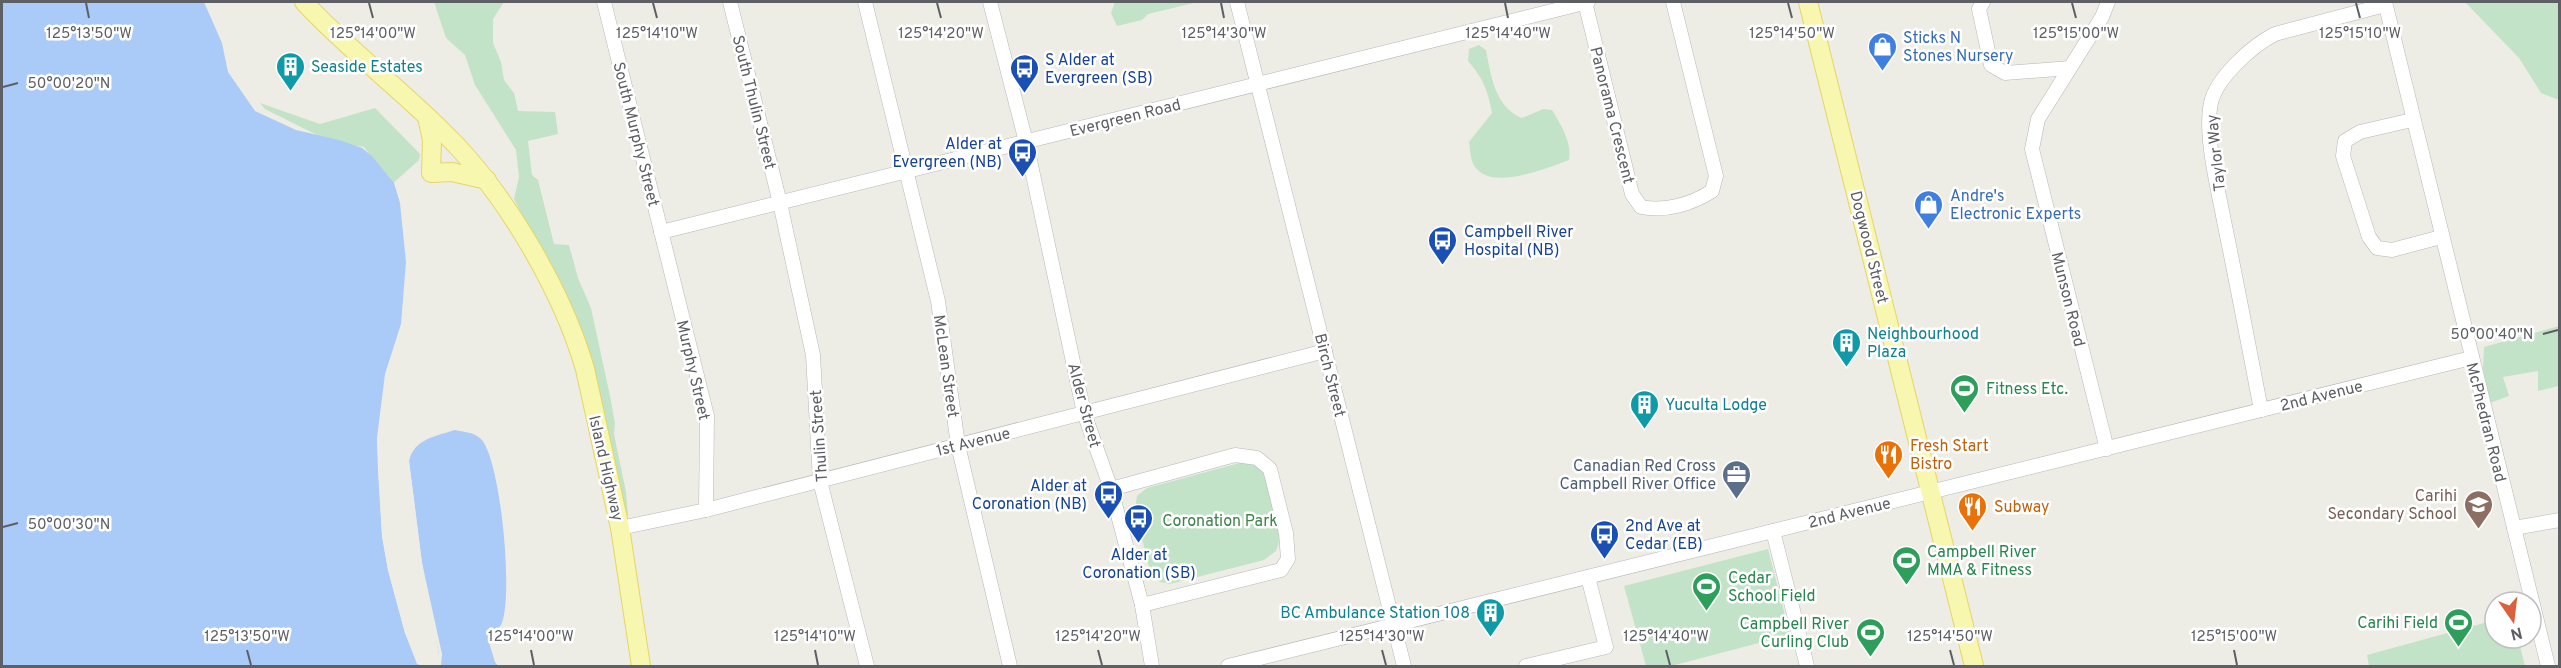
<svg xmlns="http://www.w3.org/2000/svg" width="2561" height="668" font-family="Overpass,sans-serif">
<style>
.green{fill:#c3e3c8}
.water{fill:#aacbf8}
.pier{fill:#eeede5}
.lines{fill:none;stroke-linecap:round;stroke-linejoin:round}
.minor-casing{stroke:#b5b6bb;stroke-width:15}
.major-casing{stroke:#e6d566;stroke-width:20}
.minor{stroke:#fff;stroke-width:14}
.major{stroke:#f8f7af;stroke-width:18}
.ticks{fill:none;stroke:#5d5f64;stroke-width:2}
.labels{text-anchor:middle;stroke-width:5;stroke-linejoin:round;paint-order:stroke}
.shop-label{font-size:16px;fill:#366cbe;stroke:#fff;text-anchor:start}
.transit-label{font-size:16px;fill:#164399;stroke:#fff;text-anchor:start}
.culture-label{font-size:16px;fill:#0d838f;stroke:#fff;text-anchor:start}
.street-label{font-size:16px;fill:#5d5f64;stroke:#fff}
.leisure-label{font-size:16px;fill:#27864d;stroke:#fff;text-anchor:start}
.food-label{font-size:16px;fill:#c56008;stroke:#fff;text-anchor:start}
.service-label{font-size:16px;fill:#4e5e75;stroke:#fff;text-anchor:end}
.education-label{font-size:16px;fill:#785e54;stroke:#fff;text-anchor:end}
.park-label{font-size:16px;fill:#3d834a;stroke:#fff}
.ticks-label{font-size:15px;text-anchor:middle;fill:#5d5f64;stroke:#fff;stroke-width:5;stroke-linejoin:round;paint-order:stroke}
</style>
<rect width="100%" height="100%" fill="#eeede5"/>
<g class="green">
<path d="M 434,2 L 504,2 L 493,19 L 493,43 L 501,62 L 504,80 L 514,93 L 518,111 L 555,112 L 558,134 L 528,141 L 532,175 L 538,180 L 554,244 L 569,245 L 578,278 L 591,308 L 610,396 L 615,424 L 614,434 L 626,492 L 628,515 L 625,516 L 535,241 L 514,199 L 519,177 L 516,150 L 475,85 L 465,55 L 446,38 Z"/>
<path d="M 1115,2 L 1198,2 L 1148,14 L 1142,20 L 1117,26 L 1111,13 Z"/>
<path d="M 2465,2 L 2559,2 L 2559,100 L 2541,93 L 2519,58 Z"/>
<path d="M 1479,45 L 1486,50 C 1491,76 1495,107 1522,118 L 1543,109 L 1552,110 C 1561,125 1572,142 1569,160 C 1547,168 1484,195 1472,161 C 1470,155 1470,148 1469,142 L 1492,113 C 1488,91 1483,78 1468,61 L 1469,49 Z"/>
<path d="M 260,103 L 320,124 L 375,108 L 420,154 L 419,160 L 392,184 L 364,147 L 333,143 L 265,109 Z"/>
<path d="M 2559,326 L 2559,386 L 2538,391 L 2538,371 L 2503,377 L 2509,396 L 2490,403 L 2483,368 L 2484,347 Z"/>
<path d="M 1243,462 L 1253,464 L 1264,474 L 1281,536 L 1276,551 L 1264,560 L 1170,584 L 1160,582 L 1150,572 L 1135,509 L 1137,496 L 1147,488 Z"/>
<path d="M 1768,549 L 1790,635 L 1671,666 L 1646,666 L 1624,586 Z"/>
<path d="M 2495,620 L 2495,638 L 2518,638 L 2525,666 L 2369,666 L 2367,655 Z"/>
</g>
<g class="water">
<path d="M 2,2 L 204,2 L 222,43 L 228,72 L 255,111 L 296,130 L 339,140 L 362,148 L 372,156 L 394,183 L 400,203 L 406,262 L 401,324 L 385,374 L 377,438 L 378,472 L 382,536 L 388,570 L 405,633 L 420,666 L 2,666 Z"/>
<path d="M 455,430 C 464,432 474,432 481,439 C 501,459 514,600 501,625 C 498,630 492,635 488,639 L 495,662 L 498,666 L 441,666 L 422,563 L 409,461 C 414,439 436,436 455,430 Z"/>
</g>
<g class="pier">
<path d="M 377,438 L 380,438 L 385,535 L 391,569 L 407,632 L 423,666 L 417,664 L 405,633 L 388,570 L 382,536 Z"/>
<path d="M 417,441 L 421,441 L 411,451 L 409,461 L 422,563 L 442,654 L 441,666 L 438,666 L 439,654 L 419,564 L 406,461 L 408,450 Z"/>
</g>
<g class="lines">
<defs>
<g id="minor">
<path d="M 604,2 L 707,416 L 706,510"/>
<path d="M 730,2 L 780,203 L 813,355 L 820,481 L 867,666"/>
<path d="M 865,2 L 938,301 L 958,445 L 1010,666"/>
<path d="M 990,2 L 1026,142 L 1084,413 L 1111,489 L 1142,605 L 1152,666"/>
<path d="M 1237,2 L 1404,666"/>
<path d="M 1585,2 L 1632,194 L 1641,207 C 1665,212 1692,204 1712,191 L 1716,176 L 1673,2"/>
<path d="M 1983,2 L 1979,9 L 1991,65 L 2005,73 L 2070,68"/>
<path d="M 2385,2 L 2548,666"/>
<path d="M 2412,120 L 2360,132 L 2345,141 L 2343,156 L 2369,237 L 2377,248 L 2392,250 L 2441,237"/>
<path d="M 661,232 L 1588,2"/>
<path d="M 2261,410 C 2249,347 2237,284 2224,221 C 2218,189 2204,134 2211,103 C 2216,78 2253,45 2275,34 L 2385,5"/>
<path d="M 2107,449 L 2032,149 L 2038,119 L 2102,17 L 2108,2"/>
<path d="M 1111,489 L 1235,455 L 1257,458 L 1270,469 L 1286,533 L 1288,559 L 1281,570 L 1142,605"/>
<path d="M 620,528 L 706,510 L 1325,351"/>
<path d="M 2514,528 L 2560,520"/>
<path d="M 1773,531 L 1807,666"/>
<path d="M 1228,666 L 2471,358"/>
<path d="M 1526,666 L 1606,647 L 1588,577"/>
</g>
<g id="major">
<path d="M 304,2 C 351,53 408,94 456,145 C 510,202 563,293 585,369 L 620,528 L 641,666"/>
<path d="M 1808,2 L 1974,666"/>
<path d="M 427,117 L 432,140 L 431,173 L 452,172 L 487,180"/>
</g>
</defs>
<use href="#minor" class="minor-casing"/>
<use href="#major" class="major-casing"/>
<use href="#minor" class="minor"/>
<use href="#major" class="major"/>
</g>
<path class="ticks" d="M 86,3 L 89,18M 369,3 L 373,18M 653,3 L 657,18M 937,3 L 941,18M 1221,3 L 1224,18M 1505,3 L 1508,18M 1788,3 L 1792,18M 2072,3 L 2076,18M 2356,3 L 2360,18M 3,87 L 18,83M 2543,334 L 2558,330M 3,527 L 18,523M 247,650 L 251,665M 531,650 L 534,665M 815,650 L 818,665M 1098,650 L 1102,665M 1382,650 L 1386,665M 1666,650 L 1670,665M 1950,650 L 1954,665M 2234,650 L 2237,665"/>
<defs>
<symbol id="shop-pin" viewBox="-11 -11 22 30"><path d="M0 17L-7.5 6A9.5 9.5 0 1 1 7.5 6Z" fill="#3f7fe0" stroke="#fff"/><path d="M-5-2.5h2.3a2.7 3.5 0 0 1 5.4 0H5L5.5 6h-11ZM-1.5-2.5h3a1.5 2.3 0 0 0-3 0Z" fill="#fff"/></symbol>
<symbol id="building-pin" viewBox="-11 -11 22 30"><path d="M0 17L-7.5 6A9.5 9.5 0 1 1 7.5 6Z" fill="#0f9aa8" stroke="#fff"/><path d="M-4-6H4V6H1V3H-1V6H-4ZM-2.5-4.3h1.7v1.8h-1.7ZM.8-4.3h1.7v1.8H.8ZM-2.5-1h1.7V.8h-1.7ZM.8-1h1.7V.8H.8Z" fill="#fff"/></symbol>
<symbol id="bus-pin" viewBox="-11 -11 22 30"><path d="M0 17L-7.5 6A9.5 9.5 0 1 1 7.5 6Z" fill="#1a4fb4" stroke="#fff"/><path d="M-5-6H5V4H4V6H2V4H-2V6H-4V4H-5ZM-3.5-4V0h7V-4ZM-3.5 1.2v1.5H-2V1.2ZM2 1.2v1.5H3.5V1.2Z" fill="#fff"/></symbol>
<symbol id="stadium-pin" viewBox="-11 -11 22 30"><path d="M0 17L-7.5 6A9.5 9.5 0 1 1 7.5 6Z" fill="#2e9e5b" stroke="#fff"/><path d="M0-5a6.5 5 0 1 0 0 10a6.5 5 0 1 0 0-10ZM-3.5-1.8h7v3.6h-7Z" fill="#fff"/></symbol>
<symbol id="restaurant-pin" viewBox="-11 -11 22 30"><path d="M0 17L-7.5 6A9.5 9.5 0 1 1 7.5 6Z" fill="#e8710a" stroke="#fff"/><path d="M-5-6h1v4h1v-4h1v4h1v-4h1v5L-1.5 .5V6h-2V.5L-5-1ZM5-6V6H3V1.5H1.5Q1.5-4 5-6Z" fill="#fff"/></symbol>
<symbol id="office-pin" viewBox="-11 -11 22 30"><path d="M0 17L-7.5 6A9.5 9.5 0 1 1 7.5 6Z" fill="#5c6f8a" stroke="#fff"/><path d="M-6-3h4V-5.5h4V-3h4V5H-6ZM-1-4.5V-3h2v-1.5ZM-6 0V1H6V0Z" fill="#fff"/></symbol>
<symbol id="school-pin" viewBox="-11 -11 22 30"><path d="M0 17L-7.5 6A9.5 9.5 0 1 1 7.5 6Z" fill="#8d6e63" stroke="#fff"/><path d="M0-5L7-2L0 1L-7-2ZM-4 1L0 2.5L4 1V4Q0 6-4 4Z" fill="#fff"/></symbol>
</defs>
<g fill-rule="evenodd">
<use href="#shop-pin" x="1866" y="30" width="33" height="45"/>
<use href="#building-pin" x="274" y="50" width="33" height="45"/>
<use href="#bus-pin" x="1008" y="52" width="33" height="45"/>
<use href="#bus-pin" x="1006" y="136" width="33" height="45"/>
<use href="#shop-pin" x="1912" y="188" width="33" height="45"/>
<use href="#bus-pin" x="1426" y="224" width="33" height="45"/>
<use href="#building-pin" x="1830" y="326" width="33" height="45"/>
<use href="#stadium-pin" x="1948" y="372" width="33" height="45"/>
<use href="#building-pin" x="1628" y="388" width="33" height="45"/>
<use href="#restaurant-pin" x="1872" y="438" width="33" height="45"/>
<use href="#office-pin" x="1720" y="458" width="33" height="45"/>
<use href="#bus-pin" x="1092" y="478" width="33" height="45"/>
<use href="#school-pin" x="2462" y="488" width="33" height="45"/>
<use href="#restaurant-pin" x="1956" y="490" width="33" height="45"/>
<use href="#bus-pin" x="1122" y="502" width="33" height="45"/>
<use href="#bus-pin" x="1588" y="518" width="33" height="45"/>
<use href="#stadium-pin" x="1890" y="544" width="33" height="45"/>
<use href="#stadium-pin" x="1690" y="570" width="33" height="45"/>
<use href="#building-pin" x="1474" y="596" width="33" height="45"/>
<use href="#stadium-pin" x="2442" y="606" width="33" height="45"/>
<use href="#stadium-pin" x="1854" y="616" width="33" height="45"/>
</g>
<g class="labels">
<g class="shop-label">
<text x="1903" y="43">Sticks N<tspan x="1903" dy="18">Stones Nursery</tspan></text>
<text x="1950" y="201">Andre's<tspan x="1950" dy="18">Electronic Experts</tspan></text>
</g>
<g class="transit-label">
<text x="1045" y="65">S Alder at<tspan x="1045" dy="18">Evergreen (SB)</tspan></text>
<text x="1002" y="149" text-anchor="end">Alder at<tspan x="1002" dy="18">Evergreen (NB)</tspan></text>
<text x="1464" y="237">Campbell River<tspan x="1464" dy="18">Hospital (NB)</tspan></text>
<text x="1087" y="491" text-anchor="end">Alder at<tspan x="1087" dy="18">Coronation (NB)</tspan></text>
<text x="1625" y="531">2nd Ave at<tspan x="1625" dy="18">Cedar (EB)</tspan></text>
<text x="1139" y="560" text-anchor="middle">Alder at<tspan x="1139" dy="18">Coronation (SB)</tspan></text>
</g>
<g class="culture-label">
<text x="311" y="72">Seaside Estates</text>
<text x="1867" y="339">Neighbourhood<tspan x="1867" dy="18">Plaza</tspan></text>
<text x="1665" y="410">Yuculta Lodge</text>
<text x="1470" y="618" text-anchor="end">BC Ambulance Station 108</text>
</g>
<g class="street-label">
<text transform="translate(755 102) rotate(76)" y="6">South Thulin Street</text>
<text transform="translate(1613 115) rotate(76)" y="6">Panorama Crescent</text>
<text transform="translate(1125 117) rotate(-14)" y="6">Evergreen Road</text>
<text transform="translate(637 134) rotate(76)" y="6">South Murphy Street</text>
<text transform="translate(2215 153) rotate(-96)" y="6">Taylor Way</text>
<text transform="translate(1870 247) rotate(76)" y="6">Dogwood Street</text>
<text transform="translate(2069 299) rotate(76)" y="6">Munson Road</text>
<text transform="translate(947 366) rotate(82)" y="6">McLean Street</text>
<text transform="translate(694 370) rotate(77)" y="6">Murphy Street</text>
<text transform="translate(1331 375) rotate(76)" y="6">Birch Street</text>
<text transform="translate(2321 395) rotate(-14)" y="6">2nd Avenue</text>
<text transform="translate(1085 405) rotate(75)" y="6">Alder Street</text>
<text transform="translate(2487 422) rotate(76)" y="6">McPhedran Road</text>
<text transform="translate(818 436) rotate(-94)" y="6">Thulin Street</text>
<text transform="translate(973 441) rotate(-14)" y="6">1st Avenue</text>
<text transform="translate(607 468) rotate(77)" y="6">Island Highway</text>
<text transform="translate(1849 512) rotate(-14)" y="6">2nd Avenue</text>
</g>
<g class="leisure-label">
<text x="1986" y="394">Fitness Etc.</text>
<text x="1927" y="557">Campbell River<tspan x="1927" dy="18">MMA &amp; Fitness</tspan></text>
<text x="1728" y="583">Cedar<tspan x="1728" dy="18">School Field</tspan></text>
<text x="2438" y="628" text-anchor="end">Carihi Field</text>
<text x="1849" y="629" text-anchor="end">Campbell River<tspan x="1849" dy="18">Curling Club</tspan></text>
</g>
<g class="food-label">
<text x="1910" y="451">Fresh Start<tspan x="1910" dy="18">Bistro</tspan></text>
<text x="1994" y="512">Subway</text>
</g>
<g class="service-label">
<text x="1716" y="471">Canadian Red Cross<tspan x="1716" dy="18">Campbell River Office</tspan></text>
</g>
<g class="education-label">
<text x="2457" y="501">Carihi<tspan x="2457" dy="18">Secondary School</tspan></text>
</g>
<g class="park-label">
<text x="1220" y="526">Coronation Park</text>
</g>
</g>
<g class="ticks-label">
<text x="89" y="38">125°13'50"W</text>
<text x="373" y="38">125°14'00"W</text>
<text x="657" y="38">125°14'10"W</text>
<text x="941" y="38">125°14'20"W</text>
<text x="1224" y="38">125°14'30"W</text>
<text x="1508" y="38">125°14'40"W</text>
<text x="1792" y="38">125°14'50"W</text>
<text x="2076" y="38">125°15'00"W</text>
<text x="2360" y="38">125°15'10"W</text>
<text x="69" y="88">50°00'20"N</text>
<text x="2492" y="339">50°00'40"N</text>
<text x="69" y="529">50°00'30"N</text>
<text x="247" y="641">125°13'50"W</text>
<text x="531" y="641">125°14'00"W</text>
<text x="815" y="641">125°14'10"W</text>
<text x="1098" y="641">125°14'20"W</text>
<text x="1382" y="641">125°14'30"W</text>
<text x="1666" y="641">125°14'40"W</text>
<text x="1950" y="641">125°14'50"W</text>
<text x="2234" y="641">125°15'00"W</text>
</g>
<rect width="2561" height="668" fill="none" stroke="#5d5f64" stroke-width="6"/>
<g transform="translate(2513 620) rotate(166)"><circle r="28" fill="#ffffff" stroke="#bebfc1" stroke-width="1.5"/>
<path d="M0-4.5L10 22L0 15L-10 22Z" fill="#db613d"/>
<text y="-9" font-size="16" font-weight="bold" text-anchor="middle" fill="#5d5f64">N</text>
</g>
</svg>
